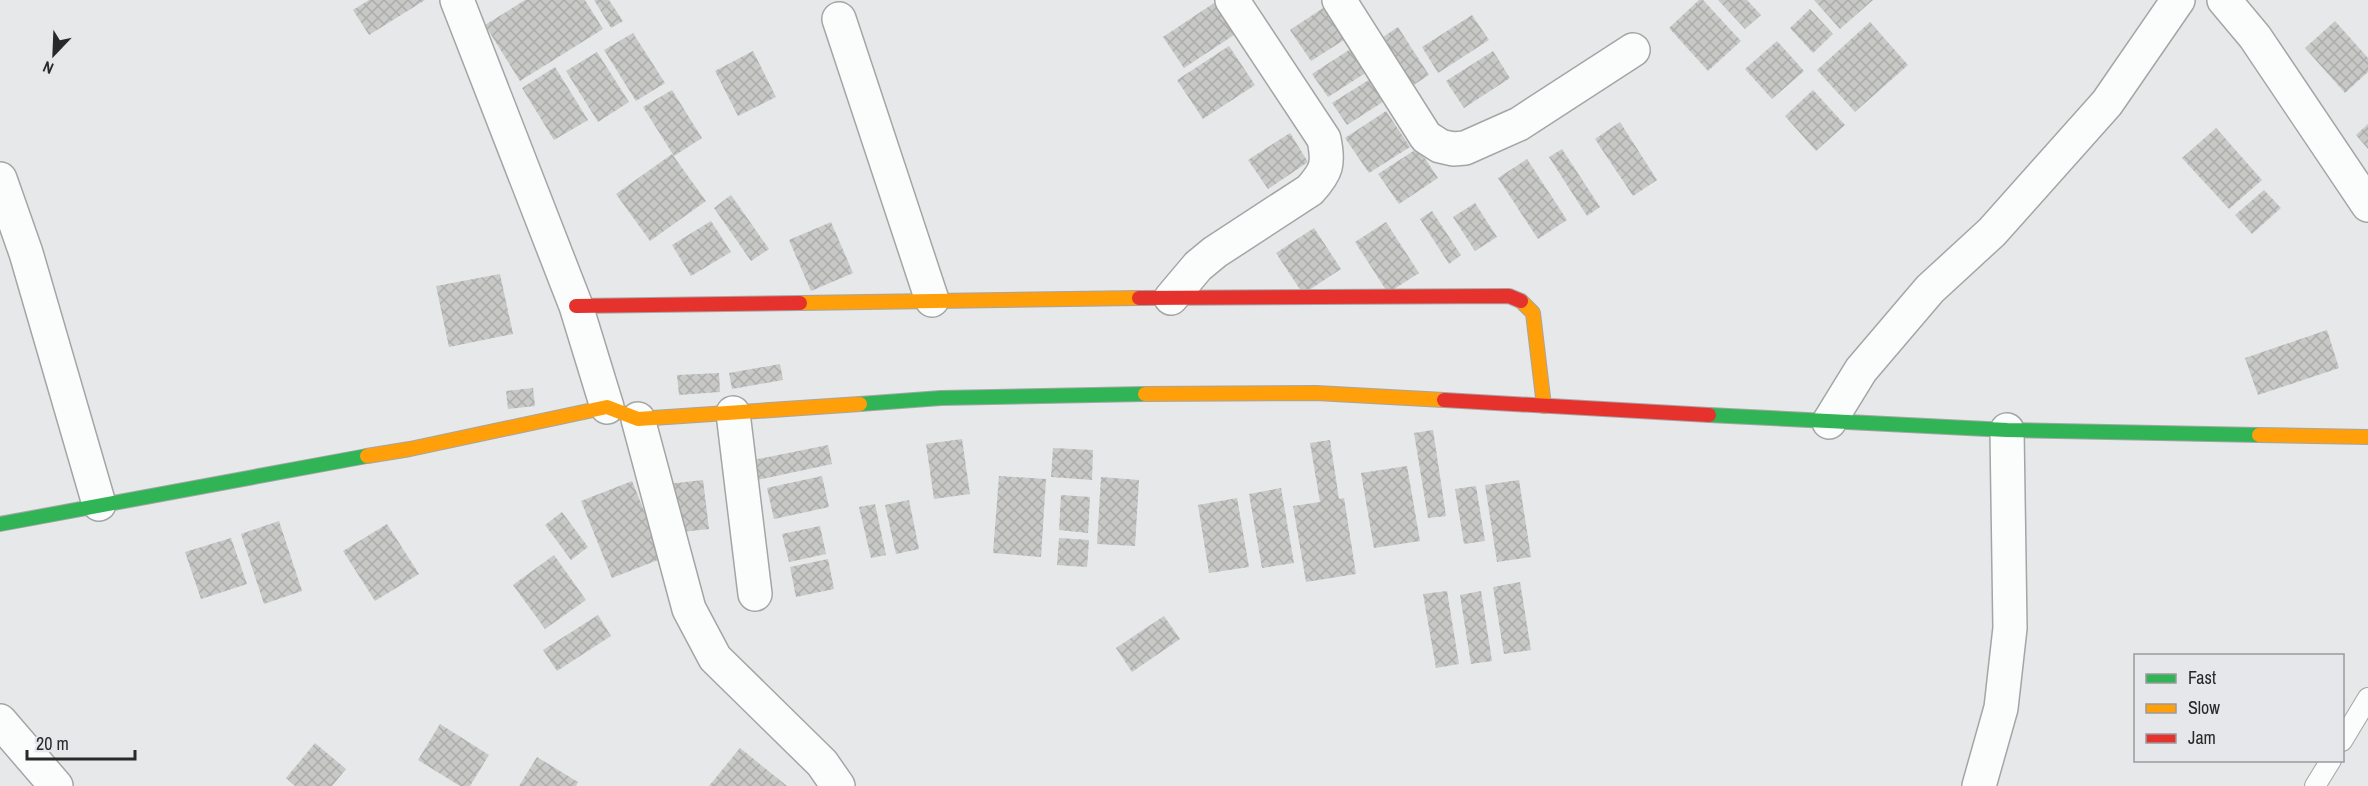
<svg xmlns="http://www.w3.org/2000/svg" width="2368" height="786" font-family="'Archivo Narrow',sans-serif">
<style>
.building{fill:url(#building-cross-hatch)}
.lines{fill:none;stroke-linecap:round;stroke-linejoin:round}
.lane-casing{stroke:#a5a5a6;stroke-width:22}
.street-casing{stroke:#a5a5a6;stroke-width:36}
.fast-casing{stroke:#a5a5a6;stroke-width:16}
.slow-casing{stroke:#a5a5a6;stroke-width:16}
.jam-casing{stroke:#a5a5a6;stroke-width:16}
.lane{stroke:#fbfcfc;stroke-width:20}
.street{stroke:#fbfcfc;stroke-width:33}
.fast{stroke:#30b455;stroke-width:14}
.slow{stroke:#ff9f0a;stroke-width:14}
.jam{stroke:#e5322d;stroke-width:14}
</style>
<defs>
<pattern id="building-cross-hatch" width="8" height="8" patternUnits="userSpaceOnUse" patternTransform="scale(1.5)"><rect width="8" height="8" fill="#c8c8c7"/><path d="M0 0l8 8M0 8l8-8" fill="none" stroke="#acacab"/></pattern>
</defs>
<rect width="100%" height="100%" fill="#e7e8e9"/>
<g class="building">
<path d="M 369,0 L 425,0 L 369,35 L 353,10 Z"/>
<path d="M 525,0 L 585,0 L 603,29 L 520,81 L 485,25 Z"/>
<path d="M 594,0 L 609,0 L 623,21 L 611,28 Z"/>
<path d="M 1335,0 L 1358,31 L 1311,61 L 1290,30 Z"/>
<path d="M 1699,0 L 1703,0 L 1741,41 L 1708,71 L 1669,28 Z"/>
<path d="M 1718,0 L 1747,0 L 1761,15 L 1745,29 Z"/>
<path d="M 1814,0 L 1873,0 L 1840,29 Z"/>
<path d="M 1214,3 L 1234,35 L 1184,68 L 1163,37 Z"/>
<path d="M 1810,9 L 1833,34 L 1813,53 L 1790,28 Z"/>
<path d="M 1472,15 L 1489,40 L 1438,73 L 1422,47 Z"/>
<path d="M 2335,21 L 2368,58 L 2368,72 L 2345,93 L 2305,48 Z"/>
<path d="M 1870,22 L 1908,65 L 1855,112 L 1817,70 Z"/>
<path d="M 1398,27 L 1429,75 L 1412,86 L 1380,39 Z"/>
<path d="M 633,33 L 665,83 L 636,101 L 604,50 Z"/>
<path d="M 1777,41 L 1804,71 L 1772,99 L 1745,69 Z"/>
<path d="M 1229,46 L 1255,85 L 1203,119 L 1177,80 Z"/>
<path d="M 1352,48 L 1367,72 L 1328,97 L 1312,74 Z"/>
<path d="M 753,51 L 776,97 L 738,116 L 715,71 Z"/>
<path d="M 1493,51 L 1510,78 L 1464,108 L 1446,81 Z"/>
<path d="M 597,52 L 629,102 L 598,122 L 566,71 Z"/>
<path d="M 555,67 L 588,120 L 554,140 L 522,88 Z"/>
<path d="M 1375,76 L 1389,98 L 1347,125 L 1332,103 Z"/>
<path d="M 672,90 L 702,138 L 674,156 L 643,107 Z"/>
<path d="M 1813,90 L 1845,125 L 1816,151 L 1785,116 Z"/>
<path d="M 1386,111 L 1410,147 L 1369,173 L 1345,138 Z"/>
<path d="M 1620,122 L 1657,180 L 1633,196 L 1595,139 Z"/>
<path d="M 2368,124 L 2368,149 L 2356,135 Z"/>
<path d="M 2216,128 L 2262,180 L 2229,209 L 2182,158 Z"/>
<path d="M 1290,133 L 1308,162 L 1268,189 L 1248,160 Z"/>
<path d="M 1418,148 L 1438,178 L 1399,204 L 1378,174 Z"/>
<path d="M 1562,149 L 1600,207 L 1587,216 L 1549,157 Z"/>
<path d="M 672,154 L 706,201 L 650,241 L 616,194 Z"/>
<path d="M 1527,159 L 1567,220 L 1538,239 L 1498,178 Z"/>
<path d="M 2264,190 L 2281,208 L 2252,234 L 2235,215 Z"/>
<path d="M 731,195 L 769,249 L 751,261 L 714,208 Z"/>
<path d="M 1475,203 L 1497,237 L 1475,251 L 1453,217 Z"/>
<path d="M 1432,211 L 1461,255 L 1449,264 L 1420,219 Z"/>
<path d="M 711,221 L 731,252 L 691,276 L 672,245 Z"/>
<path d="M 831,222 L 853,273 L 811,291 L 789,240 Z"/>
<path d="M 1386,222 L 1419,273 L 1388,293 L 1355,242 Z"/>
<path d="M 1314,228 L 1341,269 L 1303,294 L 1276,253 Z"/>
<path d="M 500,274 L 513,334 L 449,347 L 436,286 Z"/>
<path d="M 2327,330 L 2339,368 L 2258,395 L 2245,358 Z"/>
<path d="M 780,364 L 783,380 L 732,389 L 729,373 Z"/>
<path d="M 719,373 L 720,392 L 679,395 L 677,375 Z"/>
<path d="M 533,388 L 535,406 L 508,409 L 506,391 Z"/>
<path d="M 1433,430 L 1446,516 L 1428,518 L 1414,433 Z"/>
<path d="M 962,439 L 970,494 L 934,499 L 926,444 Z"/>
<path d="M 1330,440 L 1339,499 L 1344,498 L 1356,574 L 1306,582 L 1293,506 L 1320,502 L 1310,443 Z"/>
<path d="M 828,445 L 832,464 L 757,480 L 753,460 Z"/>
<path d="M 1053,448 L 1093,450 L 1092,480 L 1051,477 Z"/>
<path d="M 1407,466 L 1420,541 L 1374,548 L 1361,473 Z"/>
<path d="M 822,476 L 829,507 L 774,519 L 767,488 Z"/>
<path d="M 999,476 L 1046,479 L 1041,557 L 993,553 Z"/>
<path d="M 1101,477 L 1139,480 L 1135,546 L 1097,544 Z"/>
<path d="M 703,480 L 709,529 L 673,533 L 668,484 Z"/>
<path d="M 1519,480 L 1531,557 L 1497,562 L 1485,485 Z"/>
<path d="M 632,481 L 663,558 L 612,578 L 581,501 Z"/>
<path d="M 1476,486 L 1485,541 L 1464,544 L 1455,489 Z"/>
<path d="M 1281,488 L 1294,563 L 1262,568 L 1249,494 Z"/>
<path d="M 1061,495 L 1090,497 L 1088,533 L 1059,530 Z"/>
<path d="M 1237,498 L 1249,567 L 1209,573 L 1198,505 Z"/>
<path d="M 909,500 L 919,549 L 896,554 L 885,505 Z"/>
<path d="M 875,504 L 886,555 L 871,558 L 859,507 Z"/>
<path d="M 562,512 L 588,547 L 571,560 L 545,525 Z"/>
<path d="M 279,521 L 302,591 L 264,604 L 241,534 Z"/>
<path d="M 387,524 L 419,574 L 375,601 L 343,551 Z"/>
<path d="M 820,526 L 826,554 L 789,562 L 782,534 Z"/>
<path d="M 231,538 L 247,584 L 201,599 L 185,552 Z"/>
<path d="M 1059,538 L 1089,540 L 1087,567 L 1057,565 Z"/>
<path d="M 554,555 L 586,600 L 545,629 L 513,585 Z"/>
<path d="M 828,559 L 834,589 L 796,597 L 790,567 Z"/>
<path d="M 1520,582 L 1531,650 L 1504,654 L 1493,587 Z"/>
<path d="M 1447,591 L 1459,664 L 1436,668 L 1423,594 Z"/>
<path d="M 1481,591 L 1492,661 L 1471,664 L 1460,595 Z"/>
<path d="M 598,615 L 611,636 L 557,671 L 543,650 Z"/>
<path d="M 1164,616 L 1180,639 L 1132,672 L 1116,648 Z"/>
<path d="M 440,724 L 489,755 L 470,786 L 460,786 L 418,760 Z"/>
<path d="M 315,743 L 346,769 L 332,786 L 295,786 L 286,778 Z"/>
<path d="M 740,748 L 787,786 L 709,786 Z"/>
<path d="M 537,757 L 578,782 L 576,786 L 519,786 Z"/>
</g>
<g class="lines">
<defs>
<g id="lane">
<path d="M 2342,741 L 2368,698"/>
<path d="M 2315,786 L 2331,760"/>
</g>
<g id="street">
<path d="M 457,0 L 576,306 L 607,407"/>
<path d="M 1339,0 L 1426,137 L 1440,146 L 1453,149 L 1465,148 L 1519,124 L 1633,50"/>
<path d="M 2224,0 L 2255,37 L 2368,205"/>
<path d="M 839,19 L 932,300"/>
<path d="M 0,179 L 26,253 L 99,504"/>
<path d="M 1171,298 L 1198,266 L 1215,252 L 1310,190 C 1327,171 1329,164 1324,139 L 1232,0"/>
<path d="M 733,413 L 755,594"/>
<path d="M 638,419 L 689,609 L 715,658 L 822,763 L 838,786"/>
<path d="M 1829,422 L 1861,370 L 1930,289 L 1992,232 L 2107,103 L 2178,0"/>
<path d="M 0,721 L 56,786"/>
<path d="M 1979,786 L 2001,708 L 2010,628 L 2007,430"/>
</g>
<g id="fast">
<path d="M 860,404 L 941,398 L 1145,394"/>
<path d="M 1709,415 L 2007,430 L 2259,435"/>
<path d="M 0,524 L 367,456"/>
</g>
<g id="slow">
<path d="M 1521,301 L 1533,313 L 1544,406"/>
<path d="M 800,303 L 1139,298"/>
<path d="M 1145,394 L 1316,393 L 1444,400"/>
<path d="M 2259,435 L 2368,437"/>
<path d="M 367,456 L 410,449 L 607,407 L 638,419 L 860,404"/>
</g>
<g id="jam">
<path d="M 1139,298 L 1509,296 L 1521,301"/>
<path d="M 576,306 L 800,303"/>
<path d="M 1444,400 L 1709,415"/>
</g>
</defs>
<use href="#lane" class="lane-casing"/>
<use href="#street" class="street-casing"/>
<use href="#fast" class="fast-casing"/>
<use href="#slow" class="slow-casing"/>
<use href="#jam" class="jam-casing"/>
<use href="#lane" class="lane"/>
<use href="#street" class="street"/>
<use href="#fast" class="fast"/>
<use href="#slow" class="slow"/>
<use href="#jam" class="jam"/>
</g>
<rect x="2134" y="654" width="210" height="108" fill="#e6e7ea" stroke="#9a9b9d" stroke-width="1.5"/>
<rect x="2146" y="674" width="30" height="9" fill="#30b455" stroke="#9a9b9d" stroke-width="1.5"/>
<text x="2188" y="684" font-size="18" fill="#282929">Fast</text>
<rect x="2146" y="704" width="30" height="9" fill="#ff9f0a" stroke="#9a9b9d" stroke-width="1.5"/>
<text x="2188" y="714" font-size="18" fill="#282929">Slow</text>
<rect x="2146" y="734" width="30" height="9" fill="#e5322d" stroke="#9a9b9d" stroke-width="1.5"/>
<text x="2188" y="744" font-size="18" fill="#282929">Jam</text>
<g transform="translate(54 54) rotate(203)" stroke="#e6e7ea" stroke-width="4.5" paint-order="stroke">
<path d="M0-4.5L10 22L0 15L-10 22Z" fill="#282929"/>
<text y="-9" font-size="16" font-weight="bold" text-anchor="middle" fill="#282929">N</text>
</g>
<path d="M27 750v9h108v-9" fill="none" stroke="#282929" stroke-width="3"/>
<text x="36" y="750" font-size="18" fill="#282929" stroke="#e6e7ea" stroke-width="4.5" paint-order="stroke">20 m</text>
</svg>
